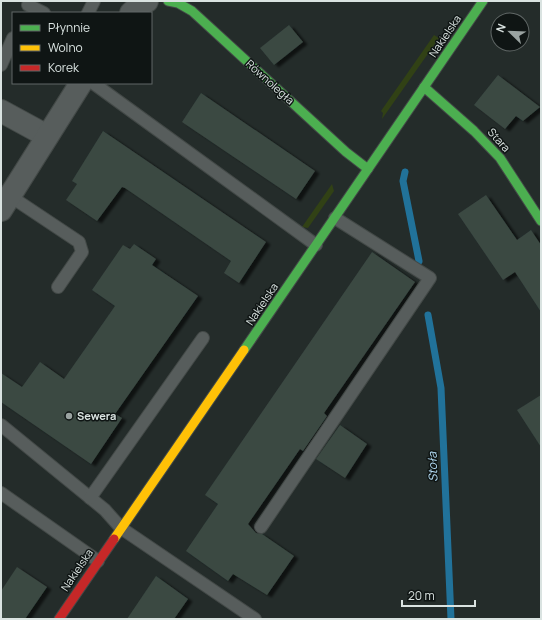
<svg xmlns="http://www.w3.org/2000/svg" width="542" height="620" font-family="Manrope,sans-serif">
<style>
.green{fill:#314115}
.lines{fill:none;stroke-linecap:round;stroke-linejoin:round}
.stream{stroke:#21729a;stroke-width:7}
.building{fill:#3a4842;filter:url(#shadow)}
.lane-casing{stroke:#434947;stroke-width:14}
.street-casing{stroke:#434947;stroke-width:24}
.fast-casing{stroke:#434947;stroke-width:11}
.slow-casing{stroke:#434947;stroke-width:11}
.jam-casing{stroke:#434947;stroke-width:11}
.lane{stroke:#575d5c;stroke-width:12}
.street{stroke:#575d5c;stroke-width:22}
.fast{stroke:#4caf50;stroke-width:9}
.slow{stroke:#ffc107;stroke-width:9}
.jam{stroke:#c62828;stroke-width:9}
.poi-dot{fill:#9aa3a1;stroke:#0f1514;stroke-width:1.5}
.labels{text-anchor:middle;stroke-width:3;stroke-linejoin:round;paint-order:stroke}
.street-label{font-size:11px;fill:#dae3e1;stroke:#0f1514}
.poi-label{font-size:11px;font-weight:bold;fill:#dae3e1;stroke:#0f1514;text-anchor:start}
.water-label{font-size:12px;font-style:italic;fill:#b5ddf6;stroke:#0f1514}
</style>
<defs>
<filter id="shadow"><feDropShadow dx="4.5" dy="2.5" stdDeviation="1" flood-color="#0009"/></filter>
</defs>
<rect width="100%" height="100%" fill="#242c2a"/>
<g class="green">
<path d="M 434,35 L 439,38 L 382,119 L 383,113 L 381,111 Z"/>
<path d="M 332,184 L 334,191 L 308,228 L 302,227 Z"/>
</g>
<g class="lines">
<g class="stream">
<path d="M 405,172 L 403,181 L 419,261"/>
<path d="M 428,315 L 441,388 L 451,619"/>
</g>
</g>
<g class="building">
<path d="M 289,25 L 303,42 L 274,65 L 260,48 Z"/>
<path d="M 498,75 L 540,107 L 523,121 L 516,116 L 505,129 L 474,105 Z"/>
<path d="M 201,93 L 315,171 L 296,199 L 182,122 Z"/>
<path d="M 103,131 L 266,242 L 239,283 L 224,273 L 231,261 L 125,188 L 122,187 L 97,221 L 66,200 L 77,184 L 72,181 Z"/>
<path d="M 486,195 L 517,240 L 531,230 L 541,245 L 541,312 L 515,272 L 503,280 L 458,214 Z"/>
<path d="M 134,244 L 156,259 L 152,265 L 198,296 L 115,414 L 122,418 L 91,464 L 1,402 L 1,373 L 22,387 L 40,362 L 64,379 L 115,306 L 92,290 L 123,245 L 130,249 Z"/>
<path d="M 372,252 L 415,282 L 324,413 L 327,416 L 303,451 L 300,449 L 248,524 L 256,533 L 262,534 L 294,556 L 267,595 L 233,574 L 228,581 L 186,551 L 218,504 L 205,495 Z"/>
<path d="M 541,395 L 541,447 L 517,410 Z"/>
<path d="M 340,425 L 367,444 L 345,478 L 316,459 Z"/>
<path d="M 17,567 L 47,587 L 25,619 L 1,619 L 1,591 Z"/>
<path d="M 156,576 L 188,599 L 174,619 L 127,619 Z"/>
</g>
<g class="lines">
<defs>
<g id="lane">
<path d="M 28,5 L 44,13"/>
<path d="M 88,13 L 94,1"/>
<path d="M 1,65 L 13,38"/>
<path d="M 93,83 L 316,245"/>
<path d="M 10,196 L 79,242 L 82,252 L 58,287"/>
<path d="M 1,425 L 105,510 L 121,528 L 255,619"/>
<path d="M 1,493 L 98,561"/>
<path d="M 90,498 L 203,338"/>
<path d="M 261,527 L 430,278 L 335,218"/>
</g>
<g id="street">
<path d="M 131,13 L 143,2 L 147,1"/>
<path d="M 1,111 L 47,136"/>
<path d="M 1,210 L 81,83"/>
</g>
<g id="fast">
<path d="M 168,1 L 178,3 L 192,11 L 346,152 L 368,169"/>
<path d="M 424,87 L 474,131 L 500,158 L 541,221"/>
<path d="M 244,350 L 483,1"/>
</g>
<path id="slow" d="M 114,539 L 244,350"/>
<path id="jam" d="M 59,619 L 114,539"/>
</defs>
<use href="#lane" class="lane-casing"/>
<use href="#street" class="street-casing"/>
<use href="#fast" class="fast-casing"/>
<use href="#slow" class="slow-casing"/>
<use href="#jam" class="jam-casing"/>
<use href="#lane" class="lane"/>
<use href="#street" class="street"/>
<use href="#fast" class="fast"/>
<use href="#slow" class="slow"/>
<use href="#jam" class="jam"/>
</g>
<circle class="poi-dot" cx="69" cy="416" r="4"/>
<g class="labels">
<g class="street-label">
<text transform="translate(445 36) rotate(-56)" y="4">Nakielska</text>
<text transform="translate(270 82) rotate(42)" y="4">Równoległa</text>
<text transform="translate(499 140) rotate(48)" y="4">Stara</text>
<text transform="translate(262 304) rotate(-56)" y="4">Nakielska</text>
<text transform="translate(77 570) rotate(-56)" y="4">Nakielska</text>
</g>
<g class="poi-label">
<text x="77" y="420">Sewera</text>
</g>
<g class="water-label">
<text transform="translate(433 467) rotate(-92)" y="4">Stoła</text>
</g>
</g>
<rect width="542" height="620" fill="none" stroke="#dae3e1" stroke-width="4"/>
<rect x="12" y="12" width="140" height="72" fill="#0f1514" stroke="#606766"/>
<rect x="20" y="25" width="20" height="6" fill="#4caf50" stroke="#606766"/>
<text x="48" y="32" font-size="12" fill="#dae3e1">Płynnie</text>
<rect x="20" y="45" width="20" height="6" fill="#ffc107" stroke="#606766"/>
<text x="48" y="52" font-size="12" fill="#dae3e1">Wolno</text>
<rect x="20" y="65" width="20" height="6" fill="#c62828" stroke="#606766"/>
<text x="48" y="72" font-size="12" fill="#dae3e1">Korek</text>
<g transform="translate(510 32) rotate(293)"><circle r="19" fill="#0f1514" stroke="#606766"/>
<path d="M0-3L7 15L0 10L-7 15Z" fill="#9aa3a1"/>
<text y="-6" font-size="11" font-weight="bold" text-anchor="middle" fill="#dae3e1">N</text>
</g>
<path d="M402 600v6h73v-6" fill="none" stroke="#dae3e1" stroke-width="2"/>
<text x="408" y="600" font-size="12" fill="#dae3e1" stroke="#0f1514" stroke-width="3" paint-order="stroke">20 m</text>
</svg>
